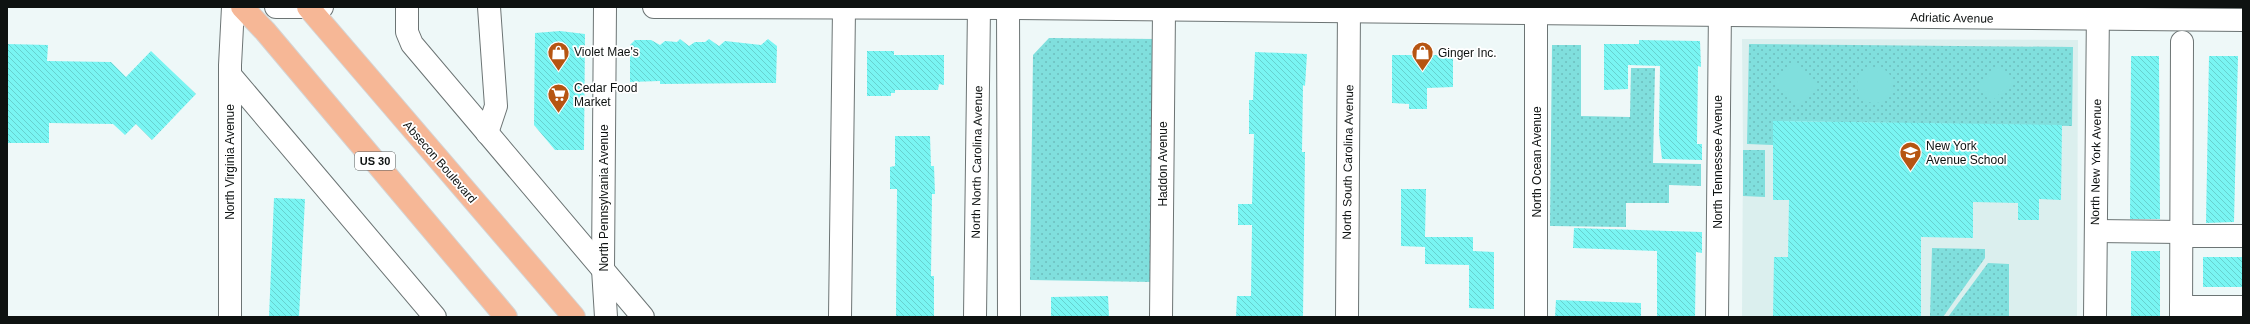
<svg xmlns="http://www.w3.org/2000/svg" width="2250" height="324" font-family="Arial,sans-serif">
<style>
.built{fill:#dbefee}
.grass{fill:url(#grass-dots)}
.park{fill:#80dfdd}
.building{fill:url(#building-back-hatch)}
.lines{fill:none;stroke-linecap:round;stroke-linejoin:round}
.minor-casing{stroke:#6c7474;stroke-width:24}
.highway-casing{stroke:#d4d4d4;stroke-width:24}
.minor{stroke:#fff;stroke-width:22}
.highway{stroke:#f6b796;stroke-width:22}
.labels{text-anchor:middle;stroke-width:3.5;stroke-linejoin:round;paint-order:stroke}
.shield{fill:#fff;stroke:#565958;stroke-width:1}
.shield-label{font-size:11px;font-weight:bold;fill:#0e1211}
.street-label{font-size:12px;fill:#0e1211;stroke:#fff}
.poi-label{font-size:12px;fill:#0e1211;stroke:#fff;text-anchor:start}
</style>
<defs>
<pattern id="grass-dots" width="8" height="8" patternUnits="userSpaceOnUse"><rect width="8" height="8" fill="#80dfdd"/><path d="M2 2h.1M6 6h.1" fill="none" stroke="#6dbebd" stroke-width="1.8" stroke-linecap="round"/></pattern>
<pattern id="building-back-hatch" width="6" height="6" patternUnits="userSpaceOnUse"><rect width="6" height="6" fill="#79f5f3"/><path d="M-1 5l2 2M0 0l6 6M5-1l2 2" fill="none" stroke="#67d1cf"/></pattern>
</defs>
<rect width="100%" height="100%" fill="#eef8f8"/>
<path class="built" d="M 1742,39 L 2078,40 L 2077,317 L 1742,317 L 1743,150 Z"/>
<g class="grass">
<path d="M 1049,38 L 1156,39 L 1153,282 L 1030,280 L 1033,55 Z"/>
<path d="M 1749,44 L 2073,47 L 2072,126 L 1774,121 L 1773,145 L 1747,144 Z"/>
<path d="M 1552,45 L 1581,45 L 1581,116 L 1630,117 L 1631,68 L 1655,68 L 1653,163 L 1701,164 L 1701,186 L 1669,185 L 1669,203 L 1626,203 L 1626,227 L 1550,226 Z"/>
<path d="M 1743,150 L 1765,150 L 1765,197 L 1743,196 Z"/>
<path d="M 1932,248 L 1985,249 L 1985,258 L 1943,317 L 1930,317 Z"/>
<path d="M 1988,263 L 2009,264 L 2009,317 L 1948,317 Z"/>
</g>
<g class="park">
<path d="M 1794,61 L 1819,87 L 1797,107 L 1773,81 Z"/>
<path d="M 1996,66 L 2012,82 L 1991,102 L 1976,86 Z"/>
<circle cx="1875" cy="85" r="18"/>
</g>
<g class="building">
<path d="M 560,31 L 585,34 L 584,150 L 555,150 L 534,125 L 535,33 Z"/>
<path d="M 680,39 L 689,46 L 695,42 L 705,42 L 709,39 L 719,46 L 725,41 L 761,45 L 768,39 L 777,46 L 776,83 L 660,84 L 660,81 L 630,82 L 630,45 L 635,40 L 651,40 L 660,45 L 665,41 L 677,42 Z"/>
<path d="M 1639,40 L 1700,41 L 1701,67 L 1698,66 L 1697,144 L 1702,144 L 1702,160 L 1662,159 L 1659,133 L 1660,66 L 1628,65 L 1628,89 L 1604,90 L 1604,44 L 1639,44 Z"/>
<path d="M 7,44 L 48,45 L 47,61 L 111,62 L 126,77 L 151,51 L 196,94 L 152,140 L 136,124 L 125,135 L 113,124 L 49,123 L 49,143 L 7,143 Z"/>
<path d="M 867,51 L 894,51 L 894,55 L 944,55 L 944,85 L 939,84 L 938,90 L 895,90 L 895,93 L 891,93 L 891,96 L 867,96 Z"/>
<path d="M 1255,52 L 1307,54 L 1305,86 L 1303,85 L 1302,152 L 1305,152 L 1303,317 L 1236,317 L 1237,296 L 1251,296 L 1252,225 L 1238,225 L 1238,204 L 1252,204 L 1254,134 L 1249,134 L 1249,100 L 1253,100 Z"/>
<path d="M 1392,55 L 1453,55 L 1453,87 L 1427,88 L 1427,109 L 1409,109 L 1409,104 L 1392,103 Z"/>
<path d="M 2131,56 L 2159,56 L 2160,219 L 2130,219 Z"/>
<path d="M 2209,56 L 2238,56 L 2234,222 L 2206,223 Z"/>
<path d="M 1773,121 L 2062,125 L 2061,200 L 2039,199 L 2039,220 L 2018,220 L 2018,203 L 1973,202 L 1973,238 L 1921,237 L 1921,317 L 1773,317 L 1774,257 L 1788,257 L 1789,200 L 1773,200 Z"/>
<path d="M 895,136 L 930,136 L 931,166 L 934,166 L 935,194 L 932,194 L 931,276 L 934,276 L 934,317 L 896,317 L 897,189 L 890,189 L 890,167 L 895,166 Z"/>
<path d="M 1401,189 L 1426,189 L 1425,237 L 1473,237 L 1473,251 L 1494,252 L 1494,309 L 1469,308 L 1469,265 L 1425,264 L 1425,247 L 1401,246 Z"/>
<path d="M 274,198 L 305,199 L 299,317 L 269,317 Z"/>
<path d="M 1574,228 L 1702,232 L 1702,253 L 1696,252 L 1695,317 L 1657,317 L 1657,251 L 1573,248 Z"/>
<rect x="2131" y="251" width="29" height="66"/>
<rect x="2203" y="257" width="40" height="30"/>
<path d="M 1108,296 L 1109,316 L 1051,317 L 1051,297 Z"/>
<path d="M 1556,300 L 1641,303 L 1641,317 L 1555,317 Z"/>
</g>
<g class="lines">
<defs>
<g id="minor">
<path d="M 276,7 L 322,7"/>
<path d="M 407,7 L 407,32 L 412,44 L 643,317"/>
<path d="M 605,7 L 603,269 L 606,317"/>
<path d="M 654,7 L 1008,8 L 2243,20"/>
<path d="M 1008,7 L 1009,317"/>
<path d="M 231,76 L 435,317"/>
<path d="M 487,133 L 496,106 L 489,7"/>
<path d="M 2096,231 L 2181,232 L 2189,236 L 2243,236"/>
<path d="M 2181,307 L 2243,307"/>
<path d="M 230,317 L 230,65 L 233,7"/>
<path d="M 840,317 L 844,9"/>
<path d="M 975,317 L 979,7"/>
<path d="M 1161,317 L 1164,11"/>
<path d="M 1347,317 L 1349,7"/>
<path d="M 1536,317 L 1536,7"/>
<path d="M 1717,317 L 1720,7"/>
<path d="M 2095,317 L 2098,7"/>
<path d="M 2181,317 L 2182,42"/>
</g>
<g id="highway">
<path d="M 242,7 L 265,31 L 506,317"/>
<path d="M 308,7 L 574,317"/>
</g>
</defs>
<use href="#minor" class="minor-casing"/>
<use href="#highway" class="highway-casing"/>
<use href="#minor" class="minor"/>
<use href="#highway" class="highway"/>
</g>
<defs>
<symbol id="shop-pin" viewBox="-11 -11 22 30"><path d="M0 17L-7.5 6A9.5 9.5 0 1 1 7.5 6Z" fill="#b65512" stroke="#fff"/><path d="M-5-2.5h2.3a2.7 3.5 0 0 1 5.4 0H5L5.5 6h-11ZM-1.5-2.5h3a1.5 2.3 0 0 0-3 0Z" fill="#fff"/></symbol>
<symbol id="supermarket-pin" viewBox="-11 -11 22 30"><path d="M0 17L-7.5 6A9.5 9.5 0 1 1 7.5 6Z" fill="#b65512" stroke="#fff"/><path d="M-6-5.5h2.5l.6 2H6L4.5 2H-2.5L-4.4-4H-6ZM-1.5 3.2a1.3 1.3 0 1 0 .1 0ZM3 3.2a1.3 1.3 0 1 0 .1 0Z" fill="#fff"/></symbol>
<symbol id="school-pin" viewBox="-11 -11 22 30"><path d="M0 17L-7.5 6A9.5 9.5 0 1 1 7.5 6Z" fill="#b65512" stroke="#fff"/><path d="M0-5L7-2L0 1L-7-2ZM-4 1L0 2.5L4 1V4Q0 6-4 4Z" fill="#fff"/></symbol>
</defs>
<g fill-rule="evenodd">
<use href="#shop-pin" x="546" y="40" width="25" height="34"/>
<use href="#shop-pin" x="1410" y="40" width="25" height="34"/>
<use href="#supermarket-pin" x="546" y="82" width="25" height="34"/>
<use href="#school-pin" x="1898" y="140" width="25" height="34"/>
</g>
<g class="labels">
<rect class="shield" x="355" y="152" width="40" height="18" rx="3"/>
<g class="shield-label">
<text x="375" y="165">US 30</text>
</g>
<g class="street-label">
<text transform="translate(1952 18) rotate(1)" y="4">Adriatic Avenue</text>
<text transform="translate(230 162) rotate(-90)" y="4">North Virginia Avenue</text>
<text transform="translate(440 162) rotate(49)" y="4">Absecon Boulevard</text>
<text transform="translate(977 162) rotate(-89)" y="4">North North Carolina Avenue</text>
<text transform="translate(1348 162) rotate(-89)" y="4">North South Carolina Avenue</text>
<text transform="translate(1537 162) rotate(-90)" y="4">North Ocean Avenue</text>
<text transform="translate(1718 162) rotate(-90)" y="4">North Tennessee Avenue</text>
<text transform="translate(2096 162) rotate(-89)" y="4">North New York Avenue</text>
<text transform="translate(1163 164) rotate(-90)" y="4">Haddon Avenue</text>
<text transform="translate(604 198) rotate(-90)" y="4">North Pennsylvania Avenue</text>
</g>
<g class="poi-label">
<text x="574" y="56">Violet Mae's</text>
<text x="1438" y="57">Ginger Inc.</text>
<text x="574" y="92">Cedar Food<tspan x="574" dy="14">Market</tspan></text>
<text x="1926" y="150">New York<tspan x="1926" dy="14">Avenue School</tspan></text>
</g>
</g>
<rect width="2250" height="324" fill="none" stroke="#0e1211" stroke-width="16"/>
</svg>
